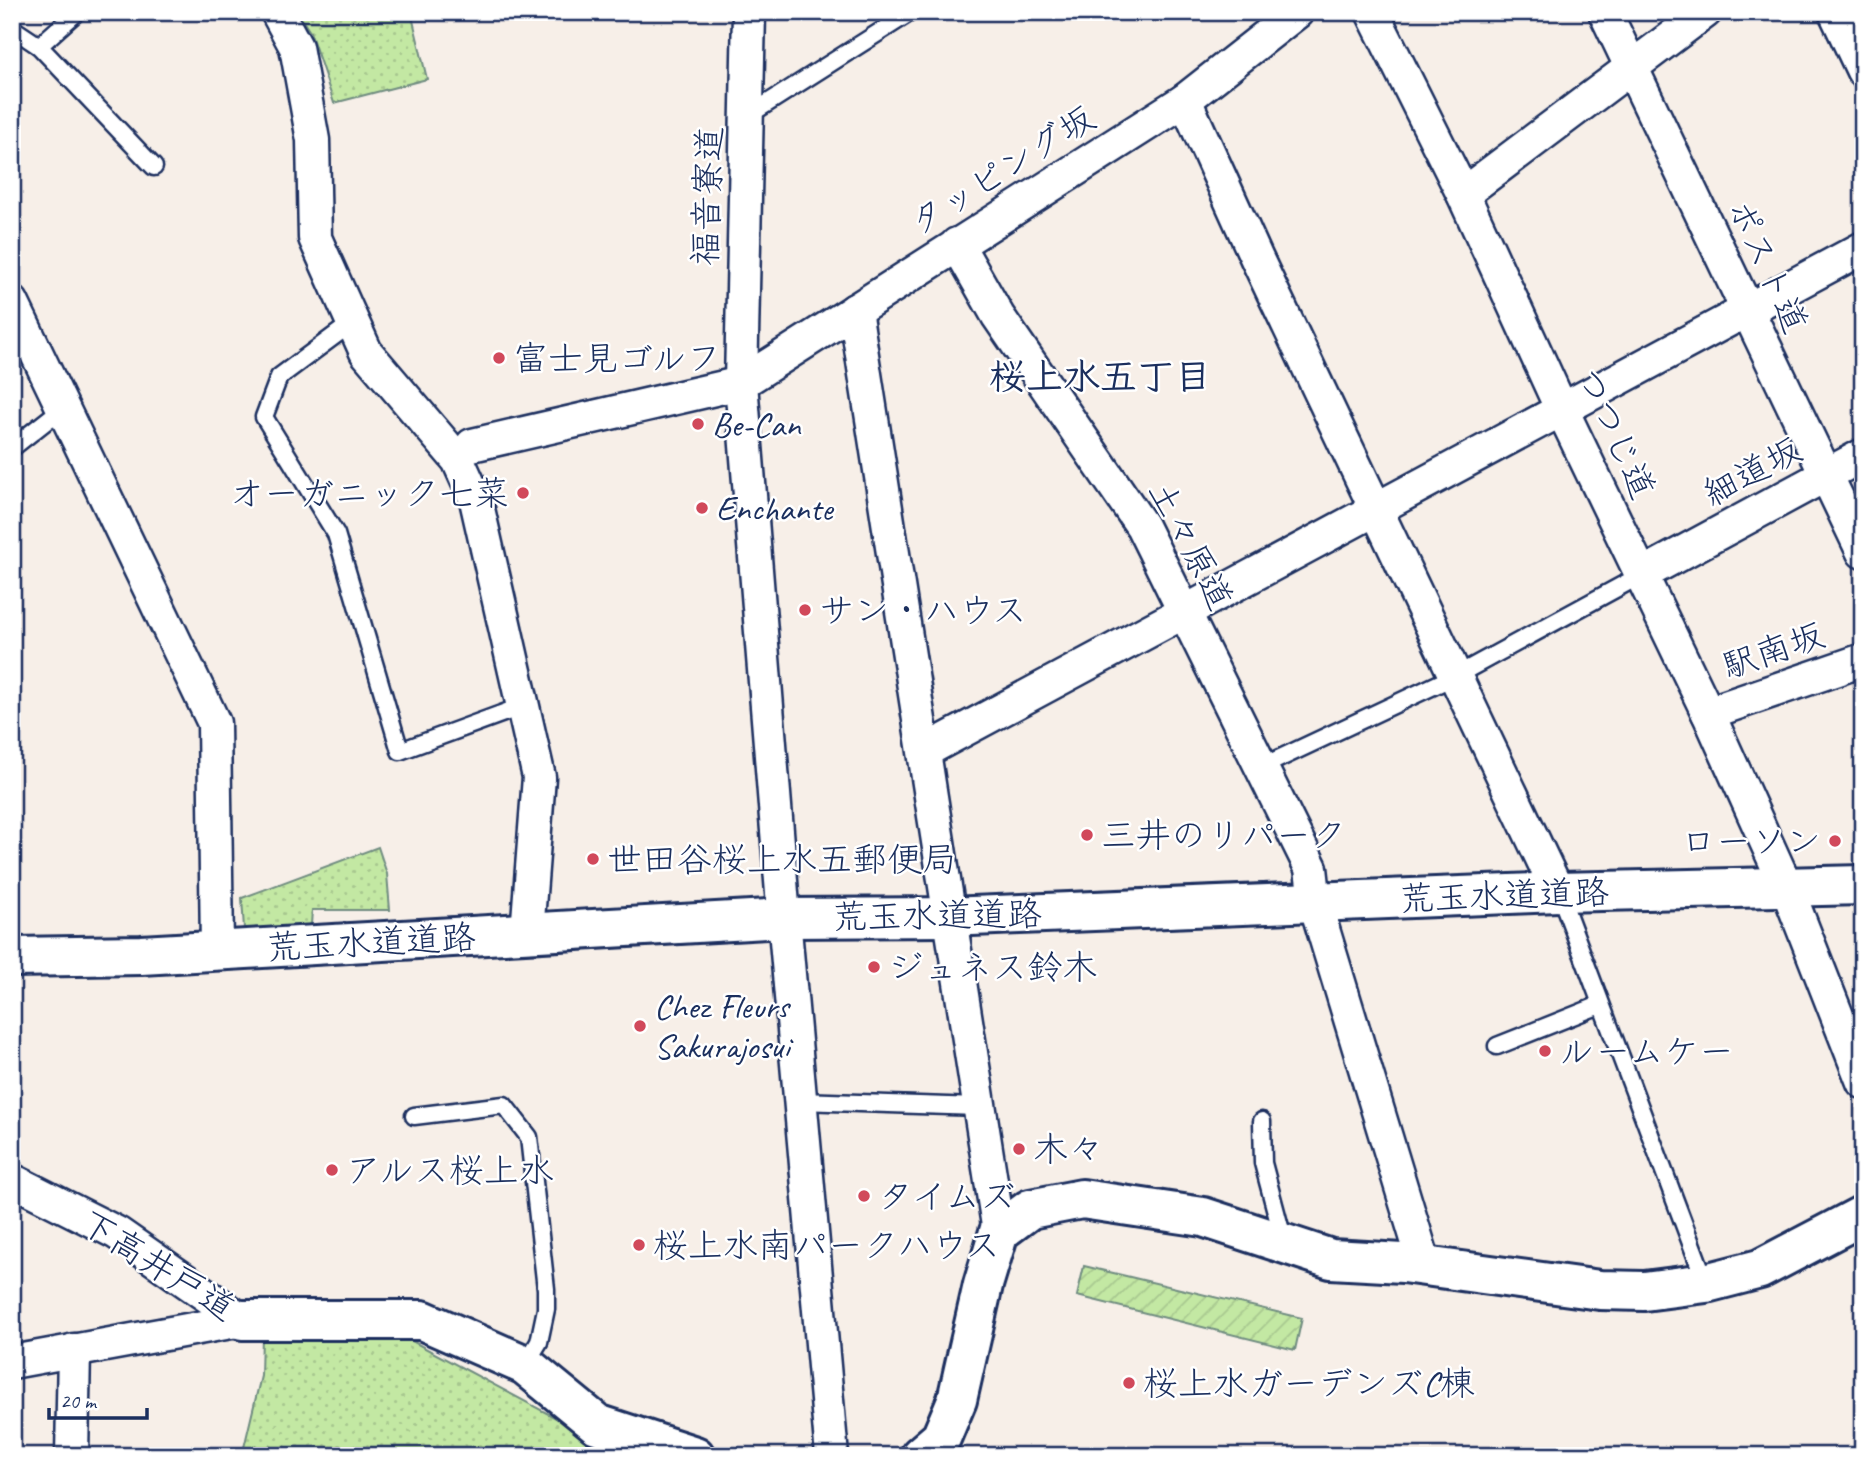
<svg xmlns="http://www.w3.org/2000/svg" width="1875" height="1468" font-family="Caveat,'Klee One',sans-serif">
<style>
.park{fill:url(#park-dots);stroke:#6f8c80;stroke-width:2}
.garden{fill:url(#garden-furrows);stroke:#6f8c80;stroke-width:2}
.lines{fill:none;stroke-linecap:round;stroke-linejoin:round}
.service-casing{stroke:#1b2f5e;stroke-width:21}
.minor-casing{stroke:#1b2f5e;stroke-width:37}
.tertiary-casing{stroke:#1b2f5e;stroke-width:44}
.secondary-casing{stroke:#1b2f5e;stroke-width:44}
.service{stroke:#fff;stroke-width:16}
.minor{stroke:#fff;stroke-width:32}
.tertiary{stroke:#fff;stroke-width:38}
.secondary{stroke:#fff;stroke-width:38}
.poi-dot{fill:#d1495b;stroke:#fff;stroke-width:2.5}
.labels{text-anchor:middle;stroke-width:5;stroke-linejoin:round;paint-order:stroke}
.street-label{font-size:35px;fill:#1b2f5e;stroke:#fff}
.poi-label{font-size:35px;fill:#1b2f5e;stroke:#fff;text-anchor:start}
.neighbourhood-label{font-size:37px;font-weight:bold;fill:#1b2f5e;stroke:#fff}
</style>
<defs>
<pattern id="park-dots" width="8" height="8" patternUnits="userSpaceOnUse" patternTransform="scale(1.75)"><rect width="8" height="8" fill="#c3e8a3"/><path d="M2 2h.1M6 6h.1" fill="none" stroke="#a7c78f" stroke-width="1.8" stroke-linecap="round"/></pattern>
<pattern id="garden-furrows" width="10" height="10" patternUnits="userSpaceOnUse" patternTransform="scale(1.75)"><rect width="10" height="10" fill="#c3e8a3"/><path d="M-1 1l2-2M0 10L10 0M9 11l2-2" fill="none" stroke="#a7c78f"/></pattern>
</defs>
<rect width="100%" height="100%" fill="#f7efe8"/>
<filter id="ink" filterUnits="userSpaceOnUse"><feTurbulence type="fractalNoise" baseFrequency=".0143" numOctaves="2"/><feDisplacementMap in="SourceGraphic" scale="14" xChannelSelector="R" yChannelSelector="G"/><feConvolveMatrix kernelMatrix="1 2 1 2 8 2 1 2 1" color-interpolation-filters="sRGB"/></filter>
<g filter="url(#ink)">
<g class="park">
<path d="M 297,12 L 411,12 L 427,79 L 334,103 L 310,32 Z"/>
<path d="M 378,847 L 387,874 L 390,910 L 312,910 L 311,925 L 244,929 L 242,898 Z"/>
<path d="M 262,1335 L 412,1341 L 599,1441 L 644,1456 L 242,1456 L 261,1376 Z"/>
</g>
<path class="garden" d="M 1084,1266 L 1302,1318 L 1295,1350 L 1077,1296 Z"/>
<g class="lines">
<defs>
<g id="service">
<path d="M 12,28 L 39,46 L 154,167"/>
<path d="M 39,46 L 77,12"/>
<path d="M 749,115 L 911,12"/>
<path d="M 353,322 L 279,377 L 264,417 L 336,534 L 400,751 L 523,706"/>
<path d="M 12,448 L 64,407"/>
<path d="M 1259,768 L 1457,675 L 1641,575"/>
<path d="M 1559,892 L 1706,1283"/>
<path d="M 1497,1046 L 1600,1005"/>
<path d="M 800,1101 L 978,1107"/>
<path d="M 414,1116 L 504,1105 L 529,1137 L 546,1289 L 546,1309 L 539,1342 L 525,1365"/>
<path d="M 1262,1121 L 1263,1163 L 1284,1242"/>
</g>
<g id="minor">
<path d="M 277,12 L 296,47 L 313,140 L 315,238 L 366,352 L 458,460 L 476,500 L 539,777 L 527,933"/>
<path d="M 749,12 L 741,383 L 784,918 L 832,1456"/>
<path d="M 1372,12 L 1463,194 L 1561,408 L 1708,713 L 1787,888 L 1863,1082"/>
<path d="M 1605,12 L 1863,552"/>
<path d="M 1835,12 L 1863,71"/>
<path d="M 1185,100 L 1257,259 L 1558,892"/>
<path d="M 1463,194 L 1705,12"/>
<path d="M 957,244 L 998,316 L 1142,526 L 1311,868 L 1315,903 L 1425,1266"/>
<path d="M 12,302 L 214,723 L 217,948"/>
<path d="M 855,310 L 999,1232"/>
<path d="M 472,445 L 741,383 L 1185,100 L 1297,12"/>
<path d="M 1641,575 L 1863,455"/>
<path d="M 1708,713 L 1863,660"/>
<path d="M 925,751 L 1863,248"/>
<path d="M 12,1180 L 117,1233 L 242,1320"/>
<path d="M 12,1362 L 242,1320"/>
<path d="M 72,1456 L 74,1350"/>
</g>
<g id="tertiary">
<path d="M 242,1320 L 422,1320 L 525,1365 L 597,1424 L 695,1456"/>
<path d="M 920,1456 L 941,1438 L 957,1400 L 983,1285 L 999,1232 L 1030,1209 L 1082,1199 L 1203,1217 L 1331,1259 L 1403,1263 L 1600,1290 L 1644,1291 L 1706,1283 L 1760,1269 L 1863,1215"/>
</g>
<path id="secondary" d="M 12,957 L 141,955 L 784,918 L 948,917 L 1558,892 L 1863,885"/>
</defs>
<use href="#service" class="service-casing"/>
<use href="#minor" class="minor-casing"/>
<use href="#tertiary" class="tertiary-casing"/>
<use href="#secondary" class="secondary-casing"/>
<use href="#service" class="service"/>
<use href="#minor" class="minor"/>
<use href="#tertiary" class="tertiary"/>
<use href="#secondary" class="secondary"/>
</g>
</g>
<g class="poi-dot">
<circle cx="499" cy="358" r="7"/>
<circle cx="698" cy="424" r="7"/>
<circle cx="523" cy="493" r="7"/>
<circle cx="702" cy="508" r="7"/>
<circle cx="805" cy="610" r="7"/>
<circle cx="1087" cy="835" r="7"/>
<circle cx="1835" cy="841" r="7"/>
<circle cx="593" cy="859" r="7"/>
<circle cx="874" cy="967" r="7"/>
<circle cx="640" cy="1026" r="7"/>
<circle cx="1545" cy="1051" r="7"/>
<circle cx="1019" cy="1149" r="7"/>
<circle cx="332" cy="1170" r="7"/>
<circle cx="864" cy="1196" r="7"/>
<circle cx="639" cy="1245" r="7"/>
<circle cx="1129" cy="1383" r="7"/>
</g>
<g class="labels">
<g class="street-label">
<text transform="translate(1002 170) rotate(-32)" y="12">タッピング坂</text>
<text transform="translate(707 196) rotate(-88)" y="12">福音寮道</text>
<text transform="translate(1768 266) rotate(65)" y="12">ポスト道</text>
<text transform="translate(1616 433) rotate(65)" y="12">つつじ道</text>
<text transform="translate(1752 471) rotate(-28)" y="12">細道坂</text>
<text transform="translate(1191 545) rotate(62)" y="12">土々原道</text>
<text transform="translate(1773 650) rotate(-19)" y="12">駅南坂</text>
<text transform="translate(1504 895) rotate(-2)" y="12">荒玉水道道路</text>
<text transform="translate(937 915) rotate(-1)" y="12">荒玉水道道路</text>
<text transform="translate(371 942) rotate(-3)" y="12">荒玉水道道路</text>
<text transform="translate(158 1265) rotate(32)" y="12">下高井戸道</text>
</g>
<g class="poi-label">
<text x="513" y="370">富士見ゴルフ</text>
<text x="712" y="436">Be-Can</text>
<text x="509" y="505" text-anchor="end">オーガニック七菜</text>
<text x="716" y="520">Enchante</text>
<text x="819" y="622">サン・ハウス</text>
<text x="1101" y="847">三井のリパーク</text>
<text x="1821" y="853" text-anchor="end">ローソン</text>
<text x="607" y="871">世田谷桜上水五郵便局</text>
<text x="888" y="979">ジュネス鈴木</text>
<text x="654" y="1018">Chez Fleurs<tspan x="654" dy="40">Sakurajosui</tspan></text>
<text x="1559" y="1063">ルームケー</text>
<text x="1033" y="1161">木々</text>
<text x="346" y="1182">アルス桜上水</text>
<text x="878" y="1208">タイムズ</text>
<text x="653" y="1257">桜上水南パークハウス</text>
<text x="1143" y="1395">桜上水ガーデンズC棟</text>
</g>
<g class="neighbourhood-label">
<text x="1100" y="389">桜上水五丁目</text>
</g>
</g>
<rect width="1875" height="1468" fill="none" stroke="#fff" stroke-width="42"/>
<rect x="21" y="21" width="1833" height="1426" fill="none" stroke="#1b2f5e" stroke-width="2.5" filter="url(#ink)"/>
<path d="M49 1408v10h98v-10" fill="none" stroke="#1b2f5e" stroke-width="3.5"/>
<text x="60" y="1408" font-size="21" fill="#1b2f5e" stroke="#ffffff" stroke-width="5" paint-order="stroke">20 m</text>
</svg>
